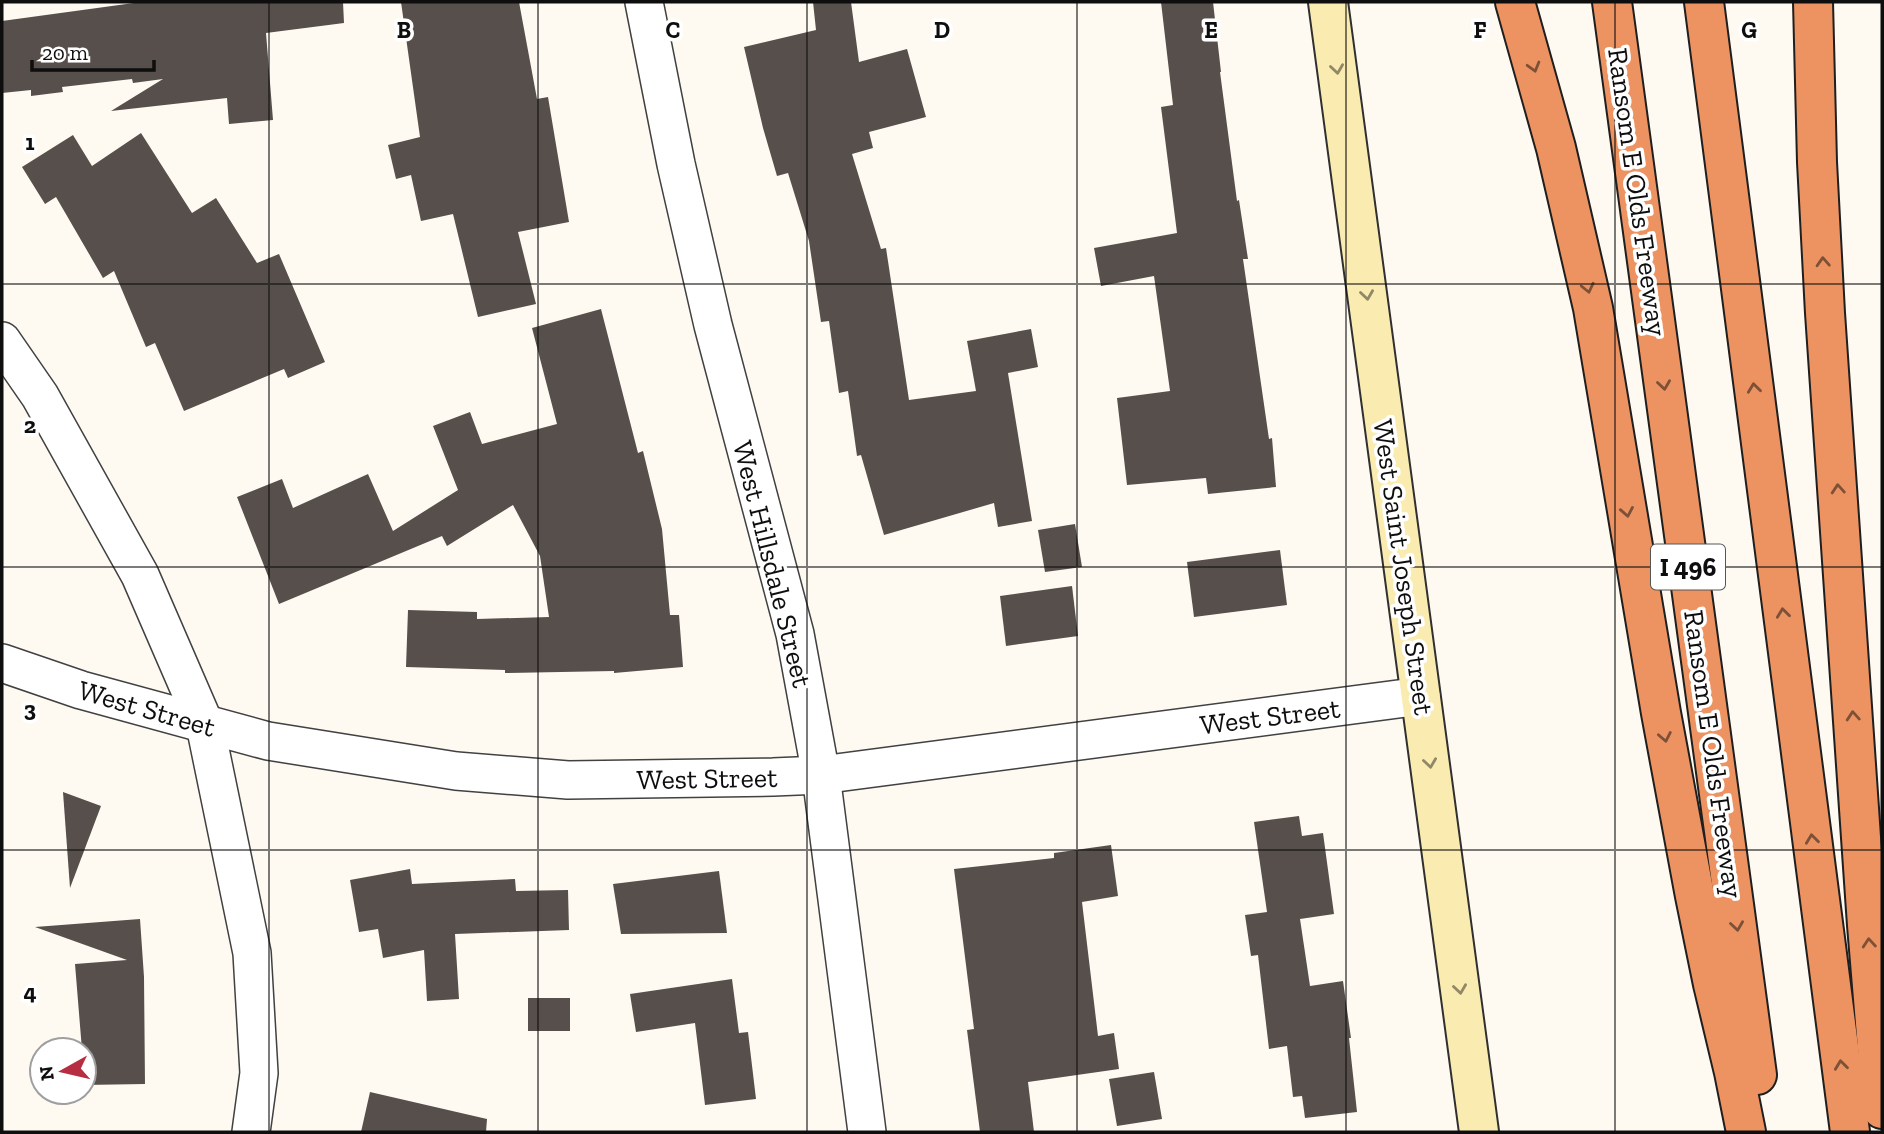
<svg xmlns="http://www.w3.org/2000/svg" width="1884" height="1134" font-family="'Zilla Slab',serif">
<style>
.building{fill:#574f4b}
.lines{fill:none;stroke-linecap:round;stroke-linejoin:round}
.street-casing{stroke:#414141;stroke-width:40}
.secondary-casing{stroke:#303030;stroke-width:42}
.highway-casing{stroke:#1f1f1f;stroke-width:42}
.street{stroke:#fff;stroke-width:37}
.secondary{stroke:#faebb0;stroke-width:38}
.highway{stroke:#ec9361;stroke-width:38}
.oneway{stroke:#7d5038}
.oneway2{stroke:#908867}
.grid{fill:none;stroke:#0e0e0e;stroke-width:2;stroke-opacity:0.55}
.labels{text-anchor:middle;stroke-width:7;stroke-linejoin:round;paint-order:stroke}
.shield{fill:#fff;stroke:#565656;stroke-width:2}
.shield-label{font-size:26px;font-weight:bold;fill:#0e0e0e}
.street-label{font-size:28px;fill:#0e0e0e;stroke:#fff}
.grid-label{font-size:23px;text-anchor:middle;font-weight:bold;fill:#0e0e0e;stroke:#fff;stroke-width:7;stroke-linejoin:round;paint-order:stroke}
</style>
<rect width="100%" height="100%" fill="#fefaf1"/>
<g class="building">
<path d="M 141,2 L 343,2 L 344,23 L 266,33 L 273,120 L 229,124 L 227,98 L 111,111 L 163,79 L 133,83 L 132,79 L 62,87 L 63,92 L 31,96 L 31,90 L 2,93 L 2,21 Z"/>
<path d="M 401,2 L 519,2 L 537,99 L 548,97 L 569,222 L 518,232 L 536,304 L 478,317 L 453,214 L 421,221 L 411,175 L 396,179 L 388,145 L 420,137 Z"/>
<path d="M 813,2 L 851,2 L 859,62 L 907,49 L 926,117 L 869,132 L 873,148 L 852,154 L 881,249 L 886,248 L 909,400 L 976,391 L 967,341 L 1031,329 L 1038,367 L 1008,373 L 1032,521 L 998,527 L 994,503 L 884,535 L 861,455 L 857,456 L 848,391 L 839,393 L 829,321 L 821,322 L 809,241 L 788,173 L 777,176 L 763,128 L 744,47 L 816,30 Z"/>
<path d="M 1161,2 L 1213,2 L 1221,72 L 1220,72 L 1237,201 L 1239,200 L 1248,259 L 1243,259 L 1269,439 L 1272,438 L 1276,487 L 1208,494 L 1206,478 L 1127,485 L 1117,398 L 1170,391 L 1154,276 L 1101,286 L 1094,248 L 1177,233 L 1161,107 L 1173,105 Z"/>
<path d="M 141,133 L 192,213 L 216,198 L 257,263 L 279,254 L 325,362 L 288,378 L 284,369 L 184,411 L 155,343 L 146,347 L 114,271 L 103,278 L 56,197 L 45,204 L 22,167 L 73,135 L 92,166 Z"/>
<path d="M 601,309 L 638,453 L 643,451 L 662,529 L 670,615 L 679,615 L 683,667 L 614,673 L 614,671 L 505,673 L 505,670 L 406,667 L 408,610 L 477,612 L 477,619 L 549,617 L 540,556 L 513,505 L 447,546 L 442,536 L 279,604 L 237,497 L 282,479 L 293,508 L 368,474 L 393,531 L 458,490 L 433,426 L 470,412 L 482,444 L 557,424 L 532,328 Z"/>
<path d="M 1075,524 L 1082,567 L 1045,572 L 1038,530 Z"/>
<path d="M 1280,550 L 1287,605 L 1194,617 L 1187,562 Z"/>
<path d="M 1072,586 L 1078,636 L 1006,646 L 1000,596 Z"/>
<path d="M 63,792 L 101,806 L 70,888 Z"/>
<path d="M 1299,816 L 1302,836 L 1323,833 L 1334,914 L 1300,919 L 1310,986 L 1343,981 L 1351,1038 L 1349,1038 L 1357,1112 L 1305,1118 L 1302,1096 L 1293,1097 L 1287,1046 L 1269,1049 L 1258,955 L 1251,956 L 1245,915 L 1267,912 L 1254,822 Z"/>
<path d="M 1111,845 L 1118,896 L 1082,902 L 1098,1036 L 1114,1033 L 1119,1069 L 1028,1082 L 1034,1132 L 980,1132 L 967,1030 L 974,1029 L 954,869 L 1054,858 L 1054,853 Z"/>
<path d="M 410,869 L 412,884 L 515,879 L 516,891 L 568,890 L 569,930 L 455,934 L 459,999 L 427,1001 L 424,950 L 383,958 L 378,929 L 359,932 L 350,880 Z"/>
<path d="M 719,871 L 727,933 L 621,934 L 613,884 Z"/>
<path d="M 140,919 L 144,977 L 145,1084 L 84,1085 L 84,1050 L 82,1050 L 75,964 L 127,960 L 35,927 Z"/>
<path d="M 732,979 L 739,1033 L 748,1032 L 756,1099 L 705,1105 L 695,1023 L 636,1032 L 630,994 Z"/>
<rect x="528" y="998" width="42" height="33"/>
<path d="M 1154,1072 L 1162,1119 L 1117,1126 L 1109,1079 Z"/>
<path d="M 370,1092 L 487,1119 L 486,1132 L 361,1132 Z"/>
</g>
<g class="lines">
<defs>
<g id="street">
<path d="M 644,2 L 676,164 L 713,325 L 795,634 L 821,775 L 867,1132"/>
<path d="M 2,341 L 40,396 L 140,575 L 205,725 L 252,953 L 259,1073 L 251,1132"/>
<path d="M 2,663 L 81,690 L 268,741 L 456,771 L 568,780 L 773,777 L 821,775 L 1421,696"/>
</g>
<path id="secondary" d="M 1328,2 L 1479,1132"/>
<g id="highway">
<path d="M 1515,2 L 1556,148 L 1593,308 L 1661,713 L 1695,896 L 1713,984 L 1734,1072 L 1746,1132"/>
<path d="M 1612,2 L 1757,1075"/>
<path d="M 1704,2 L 1850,1132"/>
<path d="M 1813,2 L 1817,162 L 1825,313 L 1867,925 L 1882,1109"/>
</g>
</defs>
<use href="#street" class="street-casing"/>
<use href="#secondary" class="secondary-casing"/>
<use href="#highway" class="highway-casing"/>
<use href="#street" class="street"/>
<use href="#secondary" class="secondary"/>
<use href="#highway" class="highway"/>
</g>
<defs><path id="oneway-chevron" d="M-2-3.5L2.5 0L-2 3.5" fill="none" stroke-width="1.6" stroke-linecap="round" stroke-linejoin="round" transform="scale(1.75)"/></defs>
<g class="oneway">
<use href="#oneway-chevron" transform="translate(1534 67) rotate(74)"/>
<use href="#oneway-chevron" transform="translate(1823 262) rotate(-93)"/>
<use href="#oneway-chevron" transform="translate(1588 288) rotate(77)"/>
<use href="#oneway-chevron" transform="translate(1664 385) rotate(82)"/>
<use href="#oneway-chevron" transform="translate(1754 388) rotate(-97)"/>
<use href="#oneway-chevron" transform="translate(1838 489) rotate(-94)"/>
<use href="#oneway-chevron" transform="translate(1627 512) rotate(80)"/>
<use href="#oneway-chevron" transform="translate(1783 613) rotate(-97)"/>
<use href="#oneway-chevron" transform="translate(1853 716) rotate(-94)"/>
<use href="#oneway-chevron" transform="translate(1665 737) rotate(79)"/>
<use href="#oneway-chevron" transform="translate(1812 839) rotate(-97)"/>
<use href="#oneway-chevron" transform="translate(1737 926) rotate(82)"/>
<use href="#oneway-chevron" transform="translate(1869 943) rotate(-95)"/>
<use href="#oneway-chevron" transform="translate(1841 1065) rotate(-97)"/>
</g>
<g class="oneway2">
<use href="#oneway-chevron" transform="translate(1337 69) rotate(82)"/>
<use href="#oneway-chevron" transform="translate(1367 295) rotate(82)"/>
<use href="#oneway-chevron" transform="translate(1430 763) rotate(82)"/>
<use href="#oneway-chevron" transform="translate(1460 989) rotate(82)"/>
</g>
<path class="grid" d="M 269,2 L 269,1132M 538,2 L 538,1132M 807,2 L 807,1132M 1077,2 L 1077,1132M 1346,2 L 1346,1132M 1615,2 L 1615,1132M 2,284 L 1882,284M 2,567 L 1882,567M 2,850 L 1882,850"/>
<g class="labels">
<rect class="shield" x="1651" y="544.5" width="74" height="45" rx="5"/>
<g class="shield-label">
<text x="1688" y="576">I 496</text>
</g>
<g class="street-label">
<text transform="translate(1638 192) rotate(82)" y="10">Ransom E Olds Freeway</text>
<text transform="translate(773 564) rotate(76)" y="10">West Hillsdale Street</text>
<text transform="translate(1404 567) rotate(82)" y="10">West Saint Joseph Street</text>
<text transform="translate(147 708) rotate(16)" y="10">West Street</text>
<text transform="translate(1270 716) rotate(-7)" y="10">West Street</text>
<text transform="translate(1714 754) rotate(82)" y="10">Ransom E Olds Freeway</text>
<text transform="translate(707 778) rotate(-1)" y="10">West Street</text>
</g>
</g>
<g class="grid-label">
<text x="404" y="38">B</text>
<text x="673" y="38">C</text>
<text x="942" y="38">D</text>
<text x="1211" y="38">E</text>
<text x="1480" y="38">F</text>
<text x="1749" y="38">G</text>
<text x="30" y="150">1</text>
<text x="30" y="433">2</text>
<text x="30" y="717">3</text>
<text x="30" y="1000">4</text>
</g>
<rect width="1884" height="1134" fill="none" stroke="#0e0e0e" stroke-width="7"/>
<g transform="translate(63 1071) rotate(262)"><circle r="33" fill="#ffffff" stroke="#9f9f9f" stroke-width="2"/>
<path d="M0-5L12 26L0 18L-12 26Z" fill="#b72e42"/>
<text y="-10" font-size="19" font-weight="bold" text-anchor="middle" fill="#0e0e0e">N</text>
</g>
<path d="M32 60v10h122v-10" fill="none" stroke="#0e0e0e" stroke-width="3.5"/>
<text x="42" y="60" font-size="21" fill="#0e0e0e" stroke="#ffffff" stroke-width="5" paint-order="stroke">20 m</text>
</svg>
